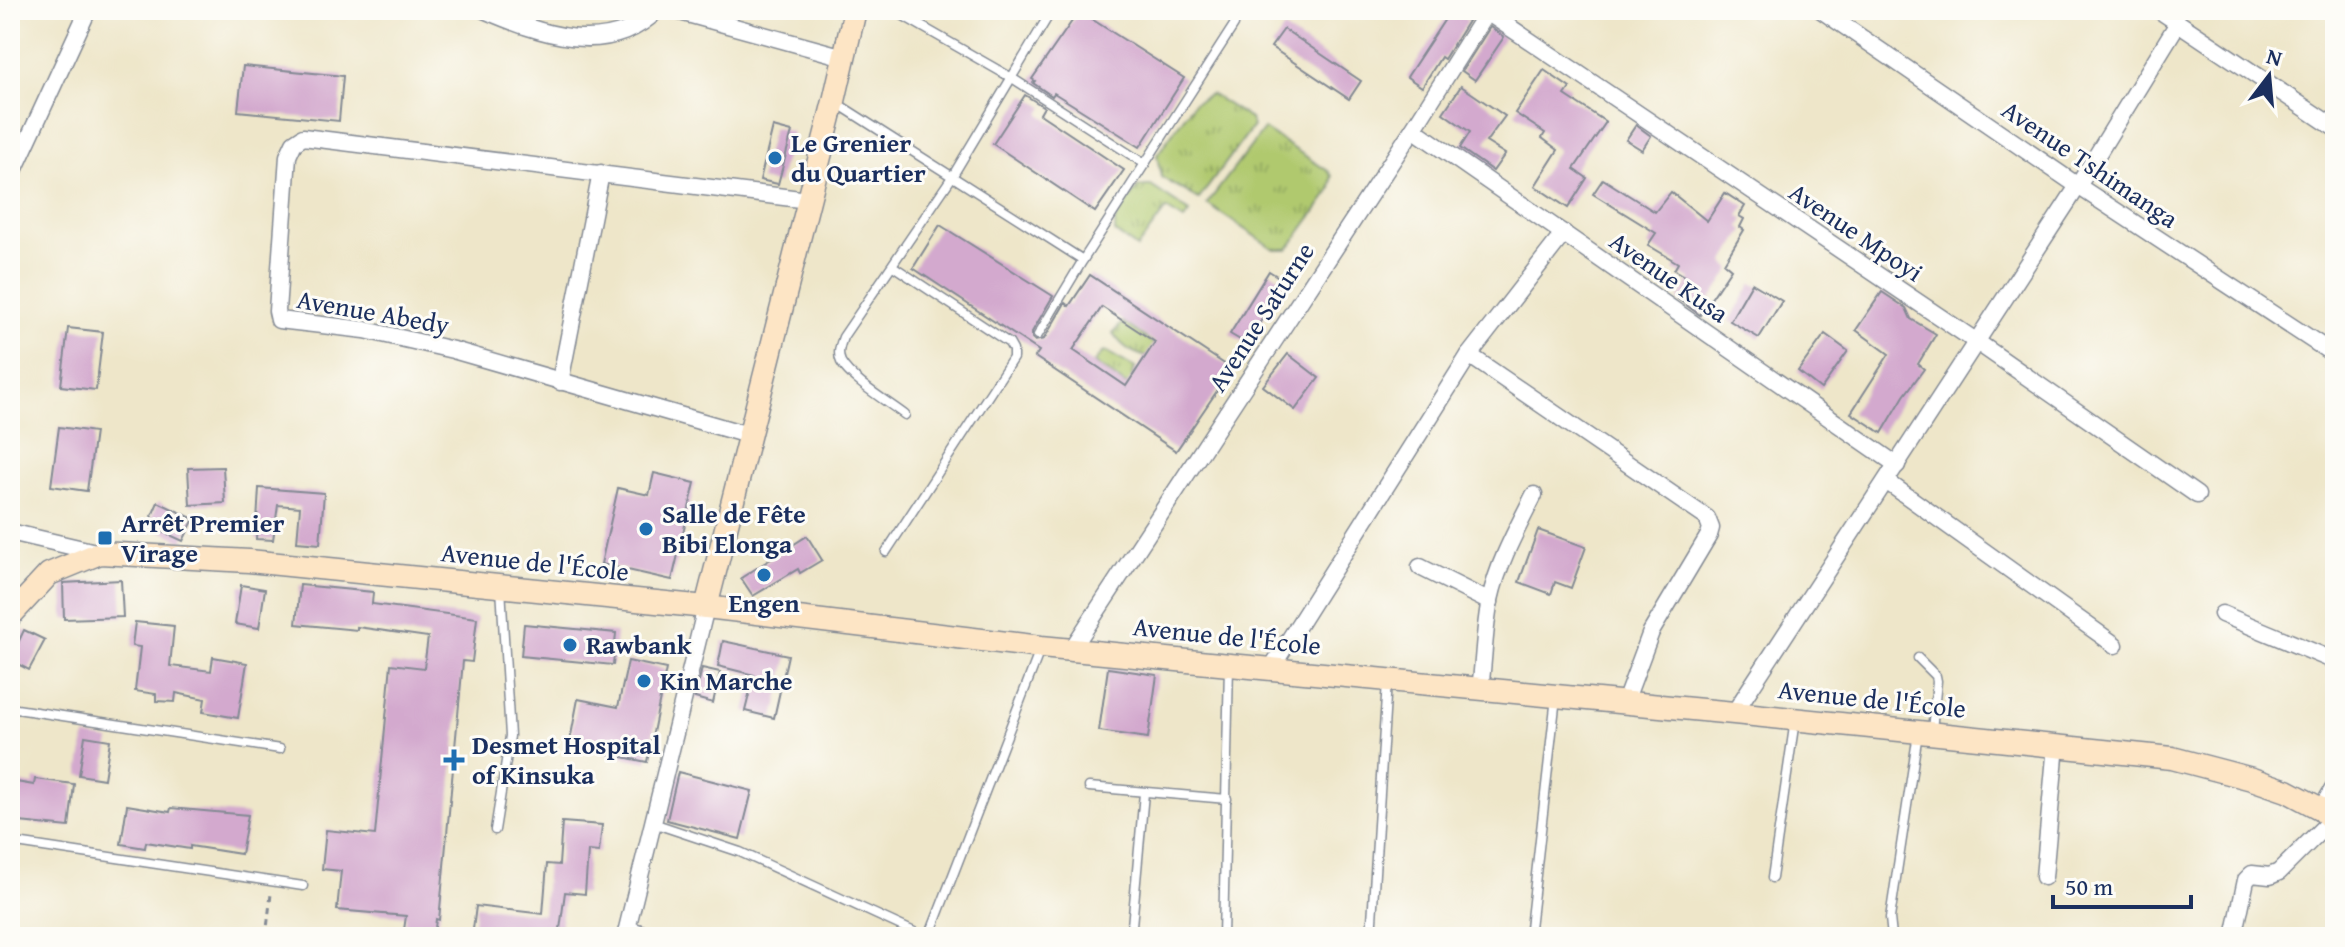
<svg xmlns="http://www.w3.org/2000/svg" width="2345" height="947" font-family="'Gentium Book Plus',serif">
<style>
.grass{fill:url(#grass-tufts);stroke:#667c66;stroke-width:2}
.building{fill:#d3a9ce;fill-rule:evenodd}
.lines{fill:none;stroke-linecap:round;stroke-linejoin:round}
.lane-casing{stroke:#848a94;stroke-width:11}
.street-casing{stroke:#848a94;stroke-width:19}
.secondary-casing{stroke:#848a94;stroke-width:25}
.path{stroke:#848a94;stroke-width:3;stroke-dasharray:6 6;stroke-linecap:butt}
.lane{stroke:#fff;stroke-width:8}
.street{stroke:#fff;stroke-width:16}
.secondary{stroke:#fde5c5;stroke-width:22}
.poi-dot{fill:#1f6fb2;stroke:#fdfcf7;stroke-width:3}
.labels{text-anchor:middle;stroke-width:6;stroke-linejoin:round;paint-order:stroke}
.poi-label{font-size:26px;font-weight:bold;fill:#1b2f5e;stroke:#fdfcf7;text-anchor:start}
.street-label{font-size:26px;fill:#1b2f5e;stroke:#fdfcf7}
</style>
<defs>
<pattern id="grass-tufts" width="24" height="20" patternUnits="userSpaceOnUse" patternTransform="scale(2)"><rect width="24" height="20" fill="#b0c96e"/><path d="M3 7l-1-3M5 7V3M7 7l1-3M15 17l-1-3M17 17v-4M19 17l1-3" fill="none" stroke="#8ea45e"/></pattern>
</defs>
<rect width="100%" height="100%" fill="#fdfcf7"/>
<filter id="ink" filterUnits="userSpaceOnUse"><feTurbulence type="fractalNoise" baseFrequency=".0125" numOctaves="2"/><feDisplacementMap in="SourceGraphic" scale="16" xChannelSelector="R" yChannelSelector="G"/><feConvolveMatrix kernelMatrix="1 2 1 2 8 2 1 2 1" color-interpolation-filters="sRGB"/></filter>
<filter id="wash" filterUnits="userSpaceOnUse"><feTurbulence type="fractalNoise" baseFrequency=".006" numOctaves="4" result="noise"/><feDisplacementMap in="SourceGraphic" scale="32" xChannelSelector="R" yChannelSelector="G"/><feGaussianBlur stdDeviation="1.8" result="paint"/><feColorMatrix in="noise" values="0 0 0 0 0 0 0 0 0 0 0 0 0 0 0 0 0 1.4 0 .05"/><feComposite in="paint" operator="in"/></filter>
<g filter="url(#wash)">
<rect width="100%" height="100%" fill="#eee6c9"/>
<g class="grass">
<path d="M 1211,94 L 1250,119 L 1253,126 L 1199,199 L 1161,177 L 1157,155 L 1194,103 Z"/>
<path d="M 1264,129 L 1328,171 L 1332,176 L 1331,190 L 1288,249 L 1274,249 L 1207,204 Z"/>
<path d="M 1147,186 L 1151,186 L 1190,212 L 1184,220 L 1166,209 L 1137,248 L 1115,232 L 1115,220 L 1138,187 Z"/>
<path d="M 1123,322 L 1160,348 L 1155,359 C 1136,355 1124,350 1113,333 Z"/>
<path d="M 1107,352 L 1135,368 L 1132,375 L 1134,390 L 1094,363 L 1102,353 Z"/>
</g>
<g id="blocks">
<g class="building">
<path d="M 1451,10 L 1468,21 L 1444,59 L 1441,57 L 1422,87 L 1407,77 Z"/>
<path d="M 1079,11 L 1184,78 L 1140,147 L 1054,93 L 1052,96 L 1033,83 L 1035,81 L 1032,79 Z"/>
<path d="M 1490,27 L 1504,37 L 1475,80 L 1462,71 Z"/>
<path d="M 1284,29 L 1361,81 L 1349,99 L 1271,47 Z"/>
<path d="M 243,66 L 343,76 L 339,121 L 238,111 Z"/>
<path d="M 1544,70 L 1570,88 L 1565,95 L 1606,122 L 1574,169 L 1587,178 L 1568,208 L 1535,186 L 1558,150 L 1542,138 L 1545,133 L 1515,113 Z"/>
<path d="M 1461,86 L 1505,116 L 1486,142 L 1505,154 L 1493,171 L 1460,148 L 1470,132 L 1443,113 Z"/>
<path d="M 1025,95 L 1044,107 L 1040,114 L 1124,170 L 1095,212 L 993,144 Z"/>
<path d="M 1636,125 L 1651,136 L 1642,150 L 1626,140 Z"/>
<path d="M 773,127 L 792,132 L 778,184 L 760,180 Z"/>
<path d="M 1603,179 L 1655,212 L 1671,192 L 1707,221 L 1725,193 L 1745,206 L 1739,216 L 1744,219 L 1740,227 L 1744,230 L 1724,263 L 1731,269 L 1700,315 L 1678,299 L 1691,280 L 1674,270 L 1678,263 L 1648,245 L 1656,233 L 1593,194 Z"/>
<path d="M 940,225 L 1053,296 L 1032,332 L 1032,338 L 1035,341 L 1044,339 L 1065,303 L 1069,306 L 1090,275 L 1232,369 L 1176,451 L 1035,357 L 1039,351 L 913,268 ZM 1102,307 L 1155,342 L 1126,386 L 1073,350 Z"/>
<path d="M 1269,271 L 1285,281 L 1247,344 L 1230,334 Z"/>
<path d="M 1752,283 L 1782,301 L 1759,338 L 1730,321 Z"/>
<path d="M 1882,292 L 1906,308 L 1911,319 L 1936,334 L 1918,364 L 1924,369 L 1904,396 L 1882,433 L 1851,413 L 1889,354 L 1856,330 Z"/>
<path d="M 68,328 L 103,332 L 96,390 L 61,386 Z"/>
<path d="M 1825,334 L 1848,351 L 1821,389 L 1798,371 Z"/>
<path d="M 1288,354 L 1319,378 L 1295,410 L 1263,386 Z"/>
<path d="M 59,427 L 95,432 L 87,491 L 51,486 Z"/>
<path d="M 223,467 L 225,503 L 190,505 L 188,468 Z"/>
<path d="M 654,473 L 695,483 L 672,580 L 601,564 L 618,488 L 649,495 Z"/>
<path d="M 259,488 L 324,493 L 320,544 L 297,542 L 300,507 L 278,505 L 273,540 L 256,539 Z"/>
<path d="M 158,502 L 194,519 L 183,541 L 148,525 Z"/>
<path d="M 1538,530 L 1586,547 L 1571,588 L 1555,582 L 1551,594 L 1519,582 Z"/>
<path d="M 807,536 L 822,560 L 800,573 L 798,569 L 753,596 L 741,578 Z"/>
<path d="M 121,580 L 123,617 L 64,619 L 63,583 Z"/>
<path d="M 241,585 L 265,589 L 259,628 L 235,624 Z"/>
<path d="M 300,585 L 373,592 L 372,604 L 477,618 L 472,662 L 463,661 L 439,920 L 436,919 L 434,937 L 403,937 L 406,916 L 337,910 L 341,871 L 322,869 L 326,830 L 375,835 L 391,664 L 424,668 L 428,637 L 357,627 L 357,630 L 296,624 Z"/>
<path d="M 135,622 L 174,626 L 170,666 L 211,671 L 213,657 L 247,663 L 238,718 L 203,712 L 205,699 L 176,693 L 175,702 L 156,701 L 156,694 L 135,691 L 140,647 L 132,646 Z"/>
<path d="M 524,624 L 616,633 L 613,665 L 521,656 Z"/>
<path d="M 24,630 L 45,640 L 29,670 L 10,660 Z"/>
<path d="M 723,641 L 788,655 L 774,718 L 745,711 L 754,675 L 718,666 Z"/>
<path d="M 628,661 L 666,669 L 647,762 L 569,746 L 578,699 L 618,707 Z"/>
<path d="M 702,668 L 720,672 L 713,703 L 695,698 Z"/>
<path d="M 1108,668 L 1157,675 L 1148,738 L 1099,731 Z"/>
<path d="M 85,736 L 110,740 L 104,779 L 79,775 Z"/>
<path d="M 678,772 L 752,791 L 740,839 L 667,820 Z"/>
<path d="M 35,779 L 74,784 L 69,827 L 10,821 L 10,781 L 34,785 Z"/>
<path d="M 127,805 L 170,812 L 171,808 L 248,815 L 241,854 L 190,846 L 190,849 L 146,842 L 145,848 L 121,844 Z"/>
<path d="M 562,822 L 602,825 L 599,852 L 588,851 L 585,894 L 565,892 L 559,937 L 472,937 L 476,906 L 543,914 L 547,864 L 559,865 Z"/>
</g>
</g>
</g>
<g filter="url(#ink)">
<use href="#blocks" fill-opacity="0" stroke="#848a94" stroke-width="2"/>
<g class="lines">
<defs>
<g id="lane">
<path d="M 893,10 L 1012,78 L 1145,164"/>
<path d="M 835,102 L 1083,260"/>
<path d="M 1038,335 L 1083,260 L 1234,25"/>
<path d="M 905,415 C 888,402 851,380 841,362 C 837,353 840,346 843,337 L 952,177 L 1052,10"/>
<path d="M 886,552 L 1013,358 L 1013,350 L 1009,343 L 893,266"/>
<path d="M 1918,658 L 1936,676 L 1937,681 L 1932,730"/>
<path d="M 10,708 L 280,749"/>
<path d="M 1089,787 L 1227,799"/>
<path d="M 653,823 L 740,852 L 925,937"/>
<path d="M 495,830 L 510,736 L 501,588"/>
<path d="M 10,842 L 303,886"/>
<path d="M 1772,878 L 1795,720"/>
<path d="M 629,925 L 663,937"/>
<path d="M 929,937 L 1040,650"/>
<path d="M 1131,937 L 1144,793"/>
<path d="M 1223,937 L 1229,665"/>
<path d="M 1371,937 L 1387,681"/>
<path d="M 1529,937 L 1556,697"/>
<path d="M 1892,937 L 1890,918 L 1918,733"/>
</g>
<g id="street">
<path d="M 484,10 C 540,34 608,59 657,10"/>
<path d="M 673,10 L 844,57"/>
<path d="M 1821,10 L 2078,186 L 2335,355"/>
<path d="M 2159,10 L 2335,128"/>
<path d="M 1487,12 L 1977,342 L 2197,495"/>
<path d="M 1413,129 L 1897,465"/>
<path d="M 10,179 L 88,10"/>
<path d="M 1469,355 L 1707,518 L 1711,528 L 1709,535 L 1651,632 L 1625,702"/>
<path d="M 560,382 L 601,173"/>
<path d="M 748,435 L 453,350 L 365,330 L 279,320 L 277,311 L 288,156 L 294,143 L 303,137 L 808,200"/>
<path d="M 1886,481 L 2115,645"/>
<path d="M 10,532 L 100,553"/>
<path d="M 1420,567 L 1490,602"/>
<path d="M 2222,614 L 2335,661"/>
<path d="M 1072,649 L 1413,129 L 1488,10"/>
<path d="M 1272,667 L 1469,355 L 1564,233"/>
<path d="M 1480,689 C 1484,660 1484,629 1490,600 C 1498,563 1517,529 1534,495"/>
<path d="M 1734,713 L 2078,186 L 2178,23"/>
<path d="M 2321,809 L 2335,786"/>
<path d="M 2044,877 L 2056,745"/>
<path d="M 625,937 L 706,607"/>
<path d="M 2234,937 L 2246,880 L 2252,874 L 2270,876 L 2279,872 L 2335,816"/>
</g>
<g id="secondary">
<path d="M 706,607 L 834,101 L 855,10"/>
<path d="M 10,616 L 49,574 L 100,553 L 249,561 L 706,607 L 1041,647 L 1734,713 L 2172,758 L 2252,779 L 2287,791 L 2321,809 L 2335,823"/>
</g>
</defs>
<use href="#lane" class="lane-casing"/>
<use href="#street" class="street-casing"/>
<use href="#secondary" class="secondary-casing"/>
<path class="path" d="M 266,937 L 271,894"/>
<use href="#lane" class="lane"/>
<use href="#street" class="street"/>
<use href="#secondary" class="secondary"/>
</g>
</g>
<g class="poi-dot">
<circle cx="775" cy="158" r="8"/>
<circle cx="646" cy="529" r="8"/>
<rect x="97" y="530" width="16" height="16" rx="4"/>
<circle cx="764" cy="575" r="8"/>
<circle cx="570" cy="645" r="8"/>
<circle cx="644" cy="681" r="8"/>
<path d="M450 748h8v8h8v8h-8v8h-8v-8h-8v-8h8z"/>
</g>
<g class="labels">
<g class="poi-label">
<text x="791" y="152">Le Grenier<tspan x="791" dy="30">du Quartier</tspan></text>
<text x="662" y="523">Salle de Fête<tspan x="662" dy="30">Bibi Elonga</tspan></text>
<text x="121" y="532">Arrêt Premier<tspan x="121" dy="30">Virage</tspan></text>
<text x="764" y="612" text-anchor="middle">Engen</text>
<text x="586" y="654">Rawbank</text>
<text x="660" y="690">Kin Marche</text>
<text x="472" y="754">Desmet Hospital<tspan x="472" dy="30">of Kinsuka</tspan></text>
</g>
<g class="street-label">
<text transform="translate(2090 164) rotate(34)" y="9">Avenue Tshimanga</text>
<text transform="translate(1856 232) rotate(34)" y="9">Avenue Mpoyi</text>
<text transform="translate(1669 277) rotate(35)" y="9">Avenue Kusa</text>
<text transform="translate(373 312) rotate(10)" y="9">Avenue Abedy</text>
<text transform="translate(1261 317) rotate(-57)" y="9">Avenue Saturne</text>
<text transform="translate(535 562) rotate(6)" y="9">Avenue de l'École</text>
<text transform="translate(1227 636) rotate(6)" y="9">Avenue de l'École</text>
<text transform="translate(1872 699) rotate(6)" y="9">Avenue de l'École</text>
</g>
</g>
<rect width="2345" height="947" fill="none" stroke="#fdfcf7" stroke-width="40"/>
<g transform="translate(2269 76) rotate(16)" stroke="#fdfcf7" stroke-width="6" paint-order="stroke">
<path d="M0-6L14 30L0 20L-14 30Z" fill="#1b2f5e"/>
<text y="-12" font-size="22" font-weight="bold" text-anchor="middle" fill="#1b2f5e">N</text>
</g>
<path d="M2053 895v12h138v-12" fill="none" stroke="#1b2f5e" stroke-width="4"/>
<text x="2065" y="895" font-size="24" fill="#1b2f5e" stroke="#fdfcf7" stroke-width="6" paint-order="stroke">50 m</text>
</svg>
